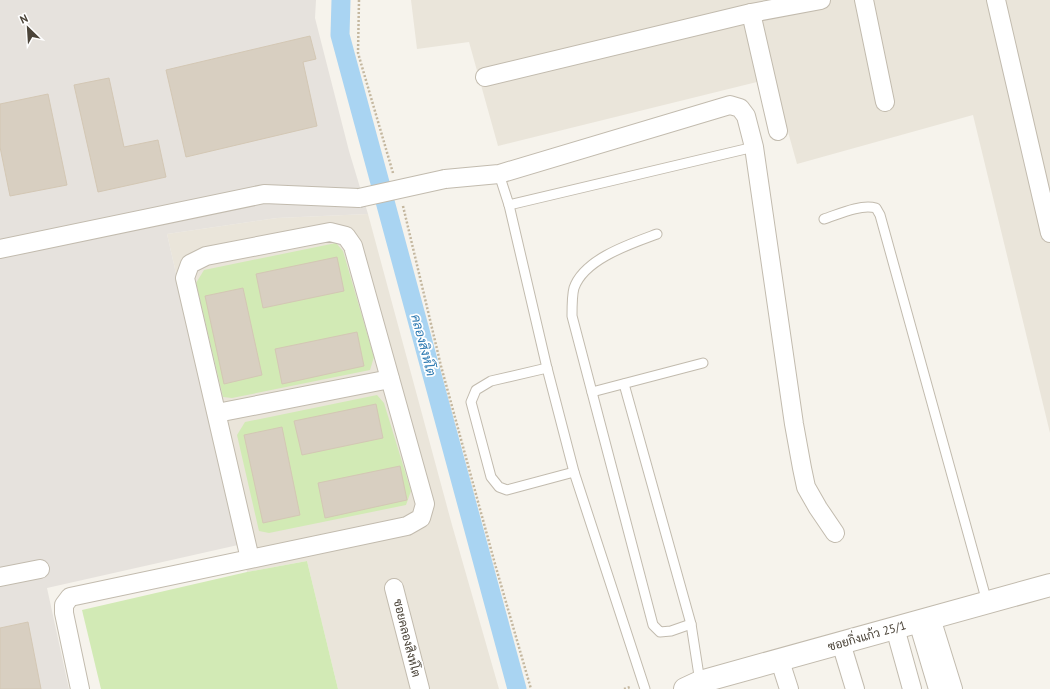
<svg xmlns="http://www.w3.org/2000/svg" width="1050" height="689" font-family="'PT Sans',Sarabun,sans-serif">
<style>
.residential{fill:#eae5da}
.industrial{fill:#e6e2dd}
.green{fill:#d2eab5}
.lines{fill:none;stroke-linecap:round;stroke-linejoin:round}
.canal{stroke:#a9d4f2;stroke-width:19}
.building{fill:#d8cfc1;stroke:#d3c7b4}
.service-casing{stroke:#c2bbae;stroke-width:11}
.minor-casing{stroke:#c2bbae;stroke-width:20}
.tertiary-casing{stroke:#c2bbae;stroke-width:24}
.path{stroke:#c4b79f;stroke-width:2.5;stroke-dasharray:2 2;stroke-linecap:butt}
.service{stroke:#fff;stroke-width:9}
.minor{stroke:#fff;stroke-width:18}
.tertiary{stroke:#fff;stroke-width:22}
.minor-bridge-casing{stroke:#c2bbae;stroke-width:20;stroke-linecap:butt}
.minor-bridge{stroke:#fff;stroke-width:18}
.labels{text-anchor:middle;stroke-width:3.5;stroke-linejoin:round;paint-order:stroke}
.street-label{font-size:12px;fill:#4b4439;stroke:#fff}
.water-label{font-size:13px;font-style:italic;fill:#2e7ab2;stroke:#fff}
</style>
<rect width="100%" height="100%" fill="#f6f3ec"/>
<g class="residential">
<path d="M 411,0 L 1050,0 L 1050,433 L 973,115 L 797,164 L 773,78 L 498,146 L 469,42 L 417,49 Z"/>
<path d="M 368,214 L 452,525 L 499,689 L 338,689 L 307,561 L 247,572 L 238,545 L 167,234 L 277,218 Z"/>
</g>
<path class="industrial" d="M 0,0 L 316,0 L 315,18 L 349,151 L 368,214 L 277,218 L 167,234 L 238,545 L 47,588 L 69,689 L 0,689 Z"/>
<g class="green">
<path d="M 336,243 L 343,251 L 374,357 L 370,370 L 232,398 L 223,397 L 196,283 L 204,270 Z"/>
<path d="M 377,395 L 384,403 L 411,491 L 406,505 L 269,533 L 259,531 L 237,435 L 245,422 Z"/>
<path d="M 307,561 L 338,689 L 101,689 L 82,610 L 247,572 Z"/>
</g>
<g class="lines">
<path class="canal" d="M 341,0 L 340,35 L 517,689"/>
</g>
<g class="building">
<path d="M 310,36 L 316,59 L 303,62 L 317,126 L 186,157 L 166,70 Z"/>
<path d="M 109,78 L 124,147 L 158,140 L 166,177 L 98,192 L 74,85 Z"/>
<path d="M 48,94 L 67,185 L 10,196 L 0,147 L 0,104 Z"/>
<path d="M 337,257 L 344,291 L 263,308 L 256,274 Z"/>
<path d="M 243,288 L 262,375 L 224,384 L 205,296 Z"/>
<path d="M 357,332 L 364,366 L 282,384 L 275,349 Z"/>
<path d="M 376,404 L 383,438 L 302,455 L 294,421 Z"/>
<path d="M 282,427 L 300,515 L 263,523 L 244,435 Z"/>
<path d="M 400,466 L 407,500 L 325,518 L 318,483 Z"/>
<path d="M 28,622 L 41,689 L 0,689 L 0,628 Z"/>
</g>
<g class="lines">
<defs>
<g id="service">
<path d="M 499,174 L 509,205 L 754,147"/>
<path d="M 509,205 L 547,368 L 574,472 L 645,689"/>
<path d="M 824,219 C 839,214 860,204 876,208 L 880,215 L 987,602"/>
<path d="M 657,234 C 630,244 584,259 574,288 C 572,295 572,309 572,316 L 653,625 L 660,632 L 671,631 L 691,624"/>
<path d="M 547,368 L 491,381 L 476,390 L 471,402 L 491,477 L 499,487 L 507,490 L 574,472"/>
<path d="M 624,384 L 691,624 L 700,682"/>
<path d="M 592,392 L 703,363"/>
</g>
<g id="minor">
<path d="M 864,0 L 885,102"/>
<path d="M 996,0 L 1050,233"/>
<path d="M 751,13 L 778,131"/>
<path d="M 485,77 L 751,13 L 821,0"/>
<path d="M 445,179 L 499,174 L 730,105 L 740,108 L 746,116 L 754,147 L 794,424 L 802,468 L 806,487 L 818,508 L 835,533"/>
<path d="M 0,249 L 264,194 L 359,198"/>
<path d="M 217,413 L 390,379"/>
<path d="M 0,577 L 40,569"/>
<path d="M 394,588 L 420,689"/>
<path d="M 931,618 L 953,689"/>
<path d="M 918,622 L 938,689"/>
<path d="M 895,628 L 912,689"/>
<path d="M 841,643 L 855,689"/>
<path d="M 780,661 L 789,689"/>
<path d="M 80,689 L 64,613 L 64,605 L 70,597 L 407,526 L 421,518 L 425,504 L 353,246 L 346,236 L 330,232 L 206,256 L 190,264 L 185,278 L 250,559"/>
</g>
<path id="tertiary" d="M 685,689 L 700,682 L 1050,585"/>
</defs>
<use href="#service" class="service-casing"/>
<use href="#minor" class="minor-casing"/>
<use href="#tertiary" class="tertiary-casing"/>
<g class="path">
<path d="M 359,0 L 358,53 L 393,173"/>
<path d="M 403,206 L 441,366 L 495,564 L 531,689"/>
<path d="M 624,689 L 630,687"/>
</g>
<use href="#service" class="service"/>
<use href="#minor" class="minor"/>
<use href="#tertiary" class="tertiary"/>
<defs>
<path id="minor-bridge" d="M 359,198 L 445,179"/>
</defs>
<use href="#minor-bridge" class="minor-bridge-casing"/>
<use href="#minor-bridge" class="minor-bridge"/>
</g>
<g class="labels">
<g class="street-label">
<text transform="translate(867 636) rotate(-16)" y="4">ซอยกิ่งแก้ว 25/1</text>
<text transform="translate(407 638) rotate(76)" y="4">ซอยคลองสิงห์โต</text>
</g>
<g class="water-label">
<text transform="translate(424 345) rotate(75)" y="5">คลองสิงห์โต</text>
</g>
</g>
<g transform="translate(28 28) rotate(335)" stroke="#ffffff" stroke-width="3" paint-order="stroke">
<path d="M0-3L7 15L0 10L-7 15Z" fill="#4b4439"/>
<text y="-6" font-size="11" font-weight="bold" text-anchor="middle" fill="#4b4439">N</text>
</g>
</svg>
